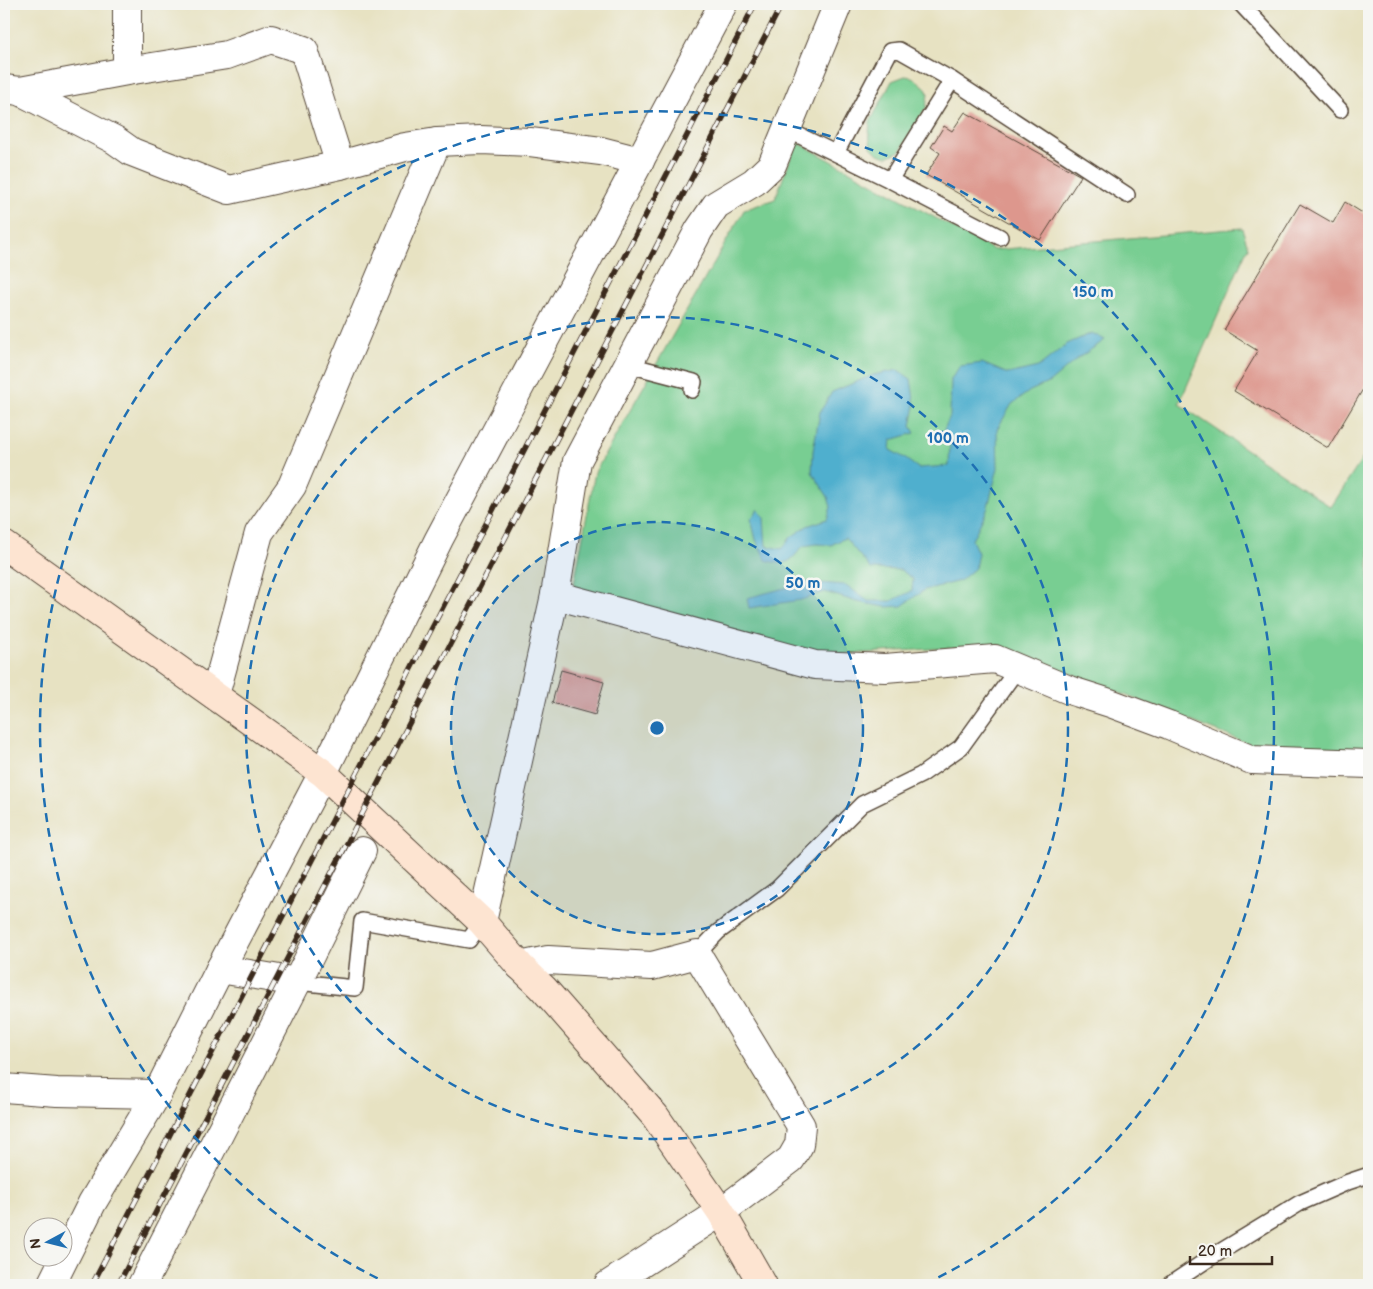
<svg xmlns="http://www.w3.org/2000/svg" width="1373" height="1289" font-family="'Balsamiq Sans',sans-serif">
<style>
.green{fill:#78ce92;stroke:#5a7c58}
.water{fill:#50afce;stroke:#466c76}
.building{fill:#dd978d}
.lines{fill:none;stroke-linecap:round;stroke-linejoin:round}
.lane-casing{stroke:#554637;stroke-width:18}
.street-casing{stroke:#554637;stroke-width:30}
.secondary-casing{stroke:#554637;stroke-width:30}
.lane{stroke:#fff;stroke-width:15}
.street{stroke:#fff;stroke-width:28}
.secondary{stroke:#fde4d1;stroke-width:28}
.rail-casing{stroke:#3b2a1e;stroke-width:5.5}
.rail{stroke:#f6f6f2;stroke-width:4;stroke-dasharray:11;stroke-linecap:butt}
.ring{fill:none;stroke:#1f6fb2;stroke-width:2.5;stroke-dasharray:9 6}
.centre{fill:#1f6fb2;stroke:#f6f6f2;stroke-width:2.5}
.ring-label{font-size:15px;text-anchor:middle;font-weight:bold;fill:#1f6fb2;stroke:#f6f6f2;stroke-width:5;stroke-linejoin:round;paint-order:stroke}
</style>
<rect width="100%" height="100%" fill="#f6f6f2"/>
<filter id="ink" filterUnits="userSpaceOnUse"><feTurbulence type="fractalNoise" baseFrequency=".02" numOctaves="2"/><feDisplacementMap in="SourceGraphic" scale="10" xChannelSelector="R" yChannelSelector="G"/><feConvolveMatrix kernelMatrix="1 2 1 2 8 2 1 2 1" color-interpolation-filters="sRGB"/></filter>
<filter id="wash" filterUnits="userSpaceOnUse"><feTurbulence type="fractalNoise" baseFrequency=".0096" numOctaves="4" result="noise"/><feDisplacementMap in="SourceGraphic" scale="20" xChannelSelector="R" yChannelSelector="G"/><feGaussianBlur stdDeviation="1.12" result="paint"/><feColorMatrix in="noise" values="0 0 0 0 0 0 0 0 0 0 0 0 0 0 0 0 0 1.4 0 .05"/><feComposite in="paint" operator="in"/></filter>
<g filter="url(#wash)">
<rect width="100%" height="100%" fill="#e7e2c2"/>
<g class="green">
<path d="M 905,76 L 912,77 L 919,82 L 926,88 L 928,94 L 926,108 L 900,151 L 887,157 L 878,154 L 871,147 L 869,133 L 870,122 L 892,81 Z"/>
<path d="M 797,142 L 994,250 L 1242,228 L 1248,247 L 1179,404 L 1331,507 L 1369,449 L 1369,752 L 1267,751 L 998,645 L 815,656 L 573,589 L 595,472 L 744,210 L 775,199 Z"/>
</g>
<path class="water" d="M 1092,333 L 1105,340 L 1077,359 L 1050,382 L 1030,391 L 1012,404 L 997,429 L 998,468 L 987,510 L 972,540 L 978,553 L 975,568 L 960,581 L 924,590 L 902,606 L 886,607 L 857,602 L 825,592 L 801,600 L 749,608 L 747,598 L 808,582 L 846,585 L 868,601 L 891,601 L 912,591 L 913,579 L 901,570 L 871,569 L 845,538 L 831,545 L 817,544 L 803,546 C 790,562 787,567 766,560 L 756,540 L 751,519 L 758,509 L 764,518 L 766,546 L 782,549 L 791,537 L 807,526 L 827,519 L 831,507 L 828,497 L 812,472 L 813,451 L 820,412 L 832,392 L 873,375 L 898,370 L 911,379 L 915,406 L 911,426 L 915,433 L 891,440 L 890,450 L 903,457 L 918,468 L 949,466 L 950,440 L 943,432 L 950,416 L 951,379 L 960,366 L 982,363 L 1008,374 L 1038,367 L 1067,344 Z"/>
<g id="blocks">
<g class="building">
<path d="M 965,112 L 1081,176 L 1040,240 L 926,175 L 940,153 L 931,147 L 944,126 L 952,131 Z"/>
<path d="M 1345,202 L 1369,217 L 1369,379 L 1328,448 L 1234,391 L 1258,351 L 1224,330 L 1300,204 L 1333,223 Z"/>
<path d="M 561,670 L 604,682 L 595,715 L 552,703 Z"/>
</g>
</g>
</g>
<g filter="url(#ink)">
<use href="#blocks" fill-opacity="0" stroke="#554637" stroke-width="1"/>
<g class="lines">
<defs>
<g id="lane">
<path d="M 1241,4 L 1340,110"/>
<path d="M 786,129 L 890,180 L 952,80"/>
<path d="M 836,153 L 890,51 L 899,50 L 952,80 L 1127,195"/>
<path d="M 890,180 L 1000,237"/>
<path d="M 629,365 L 694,382 L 692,390"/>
<path d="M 697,954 L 718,932 L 777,889 L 862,804 L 921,775 L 961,747 L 1018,668"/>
<path d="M 297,982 L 355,988 L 362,921 L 469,940 L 482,922"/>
<path d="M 1169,1285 L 1210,1258 L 1300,1203 L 1348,1182 L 1369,1175"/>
</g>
<g id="street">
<path d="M 127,4 L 127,71"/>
<path d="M 4,89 L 20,91 L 115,140 L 132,152 L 229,190 L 340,165 L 405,147 L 437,142 L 481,140 L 530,142 L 601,151 L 640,161"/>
<path d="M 20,91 L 127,71 L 227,55 L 271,39 L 304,50 L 340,165"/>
<path d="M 555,595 L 815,665 L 885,668 L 995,659 L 1069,690 L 1110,703 L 1169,725 L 1252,760 L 1369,764"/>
<path d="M 215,695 L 259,533 L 292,486 L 437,142"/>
<path d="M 482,922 L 555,595 L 577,461 L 699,230 L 716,205 L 754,182 L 772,165 L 838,4"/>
<path d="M 520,966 L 548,960 L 652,966 L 697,954 L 801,1126 L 799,1145 L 791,1159 L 721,1212 L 608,1285"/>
<path d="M 220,969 L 297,982"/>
<path d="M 4,1088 L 57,1092 L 157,1094"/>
<path d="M 51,1285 L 92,1203 L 157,1094 L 220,969 L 323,773 L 439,539 L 723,4"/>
<path d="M 142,1285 L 297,982 L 362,851"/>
</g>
<path id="secondary" d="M 4,545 L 323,773 L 482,922 L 520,966 L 543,988 L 655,1116 L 721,1212 L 763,1285"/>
</defs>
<use href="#lane" class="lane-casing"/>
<use href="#street" class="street-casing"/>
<use href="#secondary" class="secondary-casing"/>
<use href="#lane" class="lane"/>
<use href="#street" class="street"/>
<use href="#secondary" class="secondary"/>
<defs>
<g id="rail">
<path d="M 92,1285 L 755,4"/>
<path d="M 118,1285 L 782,4"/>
</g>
</defs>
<use href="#rail" class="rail-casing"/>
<use href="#rail" class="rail"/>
</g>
</g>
<circle cx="657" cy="728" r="206" fill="#1f6fb2" fill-opacity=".12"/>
<g class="ring">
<circle cx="657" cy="728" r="206"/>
<circle cx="657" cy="728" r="411"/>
<path d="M391 1285A617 617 0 1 1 923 1285"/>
</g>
<circle cx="657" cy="728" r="8" class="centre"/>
<g class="ring-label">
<text x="1093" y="297">150 m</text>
<text x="948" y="443">100 m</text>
<text x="803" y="588">50 m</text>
</g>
<rect width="1373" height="1289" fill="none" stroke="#f6f6f2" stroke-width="20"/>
<g transform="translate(48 1242) rotate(263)"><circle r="24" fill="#f6f6f2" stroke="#aba49d"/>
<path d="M0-4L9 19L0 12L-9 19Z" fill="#1f6fb2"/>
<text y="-8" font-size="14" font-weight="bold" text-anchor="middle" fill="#3b2a1e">N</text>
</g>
<path d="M1190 1256v8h82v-8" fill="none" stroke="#3b2a1e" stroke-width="2.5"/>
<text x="1198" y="1256" font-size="15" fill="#3b2a1e" stroke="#f6f6f2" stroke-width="4" paint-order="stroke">20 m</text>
</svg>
